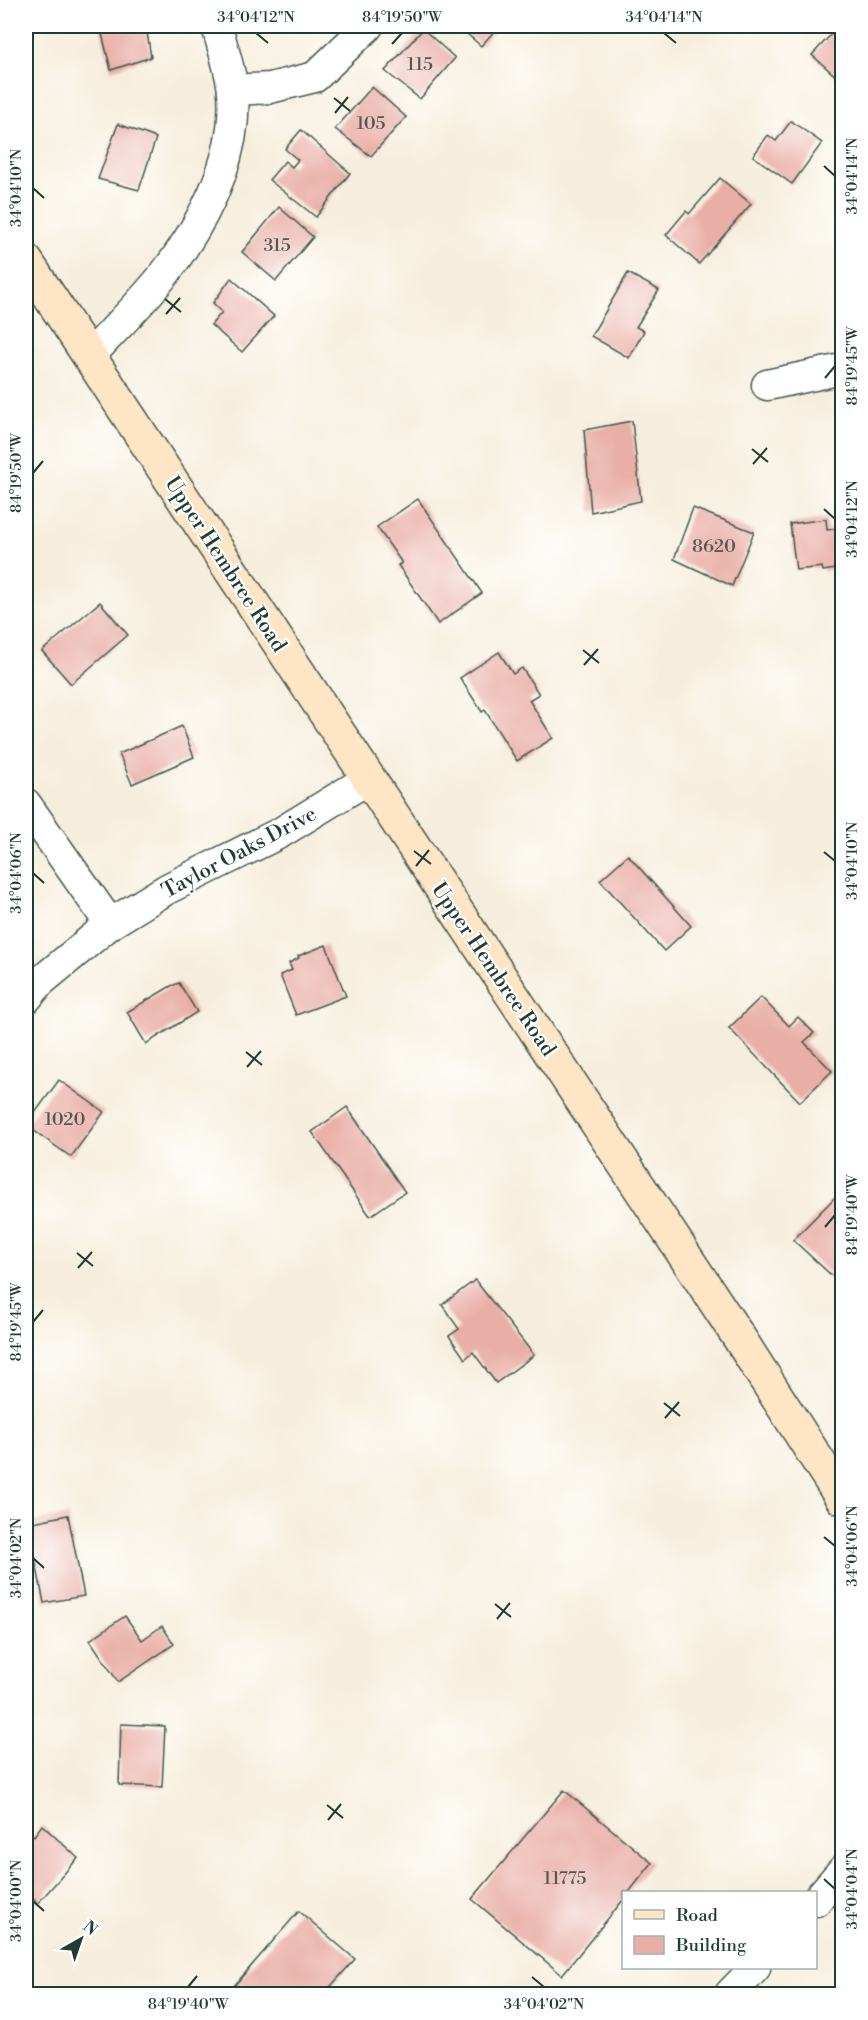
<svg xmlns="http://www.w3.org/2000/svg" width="868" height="2020" font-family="'Libre Bodoni',serif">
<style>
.building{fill:#e9afa6}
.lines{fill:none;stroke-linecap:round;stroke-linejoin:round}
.street-casing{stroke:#3f584d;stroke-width:33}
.secondary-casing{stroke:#3f584d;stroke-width:36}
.street{stroke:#fff;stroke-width:30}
.secondary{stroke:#fde5c5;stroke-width:33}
.ticks{fill:none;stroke:#1f3d34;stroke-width:2}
.labels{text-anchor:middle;stroke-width:4.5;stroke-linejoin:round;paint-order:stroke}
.number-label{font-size:18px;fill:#525a50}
.street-label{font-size:21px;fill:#1f3d34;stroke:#fff}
.neatline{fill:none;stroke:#1f3d34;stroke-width:2}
.ticks-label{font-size:15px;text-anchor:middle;fill:#1f3d34}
</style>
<rect width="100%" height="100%" fill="#fff"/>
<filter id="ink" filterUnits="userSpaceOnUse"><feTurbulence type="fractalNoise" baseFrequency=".0167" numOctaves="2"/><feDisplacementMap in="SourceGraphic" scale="12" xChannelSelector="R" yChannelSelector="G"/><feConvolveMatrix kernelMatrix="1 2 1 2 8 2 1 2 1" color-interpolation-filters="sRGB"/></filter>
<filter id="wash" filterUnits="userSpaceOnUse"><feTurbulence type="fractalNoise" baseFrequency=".008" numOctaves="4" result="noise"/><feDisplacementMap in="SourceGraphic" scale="24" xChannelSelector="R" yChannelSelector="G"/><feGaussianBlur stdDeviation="1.35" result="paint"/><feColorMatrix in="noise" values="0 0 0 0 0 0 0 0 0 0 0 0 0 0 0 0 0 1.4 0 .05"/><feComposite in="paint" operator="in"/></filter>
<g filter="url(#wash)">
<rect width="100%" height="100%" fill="#f6eedc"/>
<g id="blocks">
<g class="building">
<path d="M 100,26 L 146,26 L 151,57 L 111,70 Z"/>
<path d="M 458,26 L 499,26 L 481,46 Z"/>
<path d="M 839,26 L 842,26 L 842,76 L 840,80 L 812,55 Z"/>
<path d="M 423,29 L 455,58 L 420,99 L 385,71 Z"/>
<path d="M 372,87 L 406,117 L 371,156 L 335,129 Z"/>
<path d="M 791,121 L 822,143 L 792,184 L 753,156 L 768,135 L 776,141 Z"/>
<path d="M 118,124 L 156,138 L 139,190 L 98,179 Z"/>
<path d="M 301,130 L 350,173 L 316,217 L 269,180 L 285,161 L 292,167 L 298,160 L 285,149 Z"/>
<path d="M 720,178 L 751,204 L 699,264 L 666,235 L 686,211 L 689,214 Z"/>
<path d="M 279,207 L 313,237 L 276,281 L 242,252 Z"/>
<path d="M 628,273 L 659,290 L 636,327 L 644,331 L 629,358 L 591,336 Z"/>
<path d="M 231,278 L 274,316 L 242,352 L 211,325 L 222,312 L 213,303 Z"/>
<path d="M 632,421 L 641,501 L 591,512 L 584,430 Z"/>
<path d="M 418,499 L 482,593 L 438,624 L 398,565 L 402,563 L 377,527 Z"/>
<path d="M 693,508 L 754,532 L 732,586 L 674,559 Z"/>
<path d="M 826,519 L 827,530 L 842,528 L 842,568 L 823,571 L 822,567 L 796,570 L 790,524 Z"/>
<path d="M 100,602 L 128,635 L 71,684 L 42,651 Z"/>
<path d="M 499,652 L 513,674 L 522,668 L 539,694 L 529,700 L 553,738 L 517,761 L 485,710 L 482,712 L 460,678 Z"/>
<path d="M 182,726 L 194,757 L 132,784 L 119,754 Z"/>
<path d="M 628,855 L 691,926 L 664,951 L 600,880 Z"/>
<path d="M 326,945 L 346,996 L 296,1015 L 280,975 L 292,970 L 289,963 L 299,958 L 298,956 Z"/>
<path d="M 179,983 L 197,1012 L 146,1044 L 127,1012 L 171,986 Z"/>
<path d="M 761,997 L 789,1026 L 798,1017 L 814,1033 L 804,1042 L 832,1071 L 800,1102 L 729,1028 Z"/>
<path d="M 59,1080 L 104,1112 L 71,1157 L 26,1125 Z"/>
<path d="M 347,1107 L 405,1192 L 370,1216 L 312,1132 Z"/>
<path d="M 842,1190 L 842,1285 L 793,1240 Z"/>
<path d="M 475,1280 L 534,1355 L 496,1383 L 473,1352 L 465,1359 L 449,1336 L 459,1329 L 442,1305 Z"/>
<path d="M 68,1515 L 84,1596 L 44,1603 L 28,1523 Z"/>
<path d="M 125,1616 L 142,1640 L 162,1626 L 174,1644 L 118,1682 L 90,1640 Z"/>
<path d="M 121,1724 L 165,1726 L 162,1787 L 119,1785 Z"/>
<path d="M 564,1790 L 652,1863 L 629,1892 L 624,1892 L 624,1899 L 562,1975 L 472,1899 Z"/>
<path d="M 42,1825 L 78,1858 L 38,1903 L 26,1891 L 26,1829 L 34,1836 Z"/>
<path d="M 299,1911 L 355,1959 L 324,1994 L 227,1994 Z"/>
</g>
</g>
</g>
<g filter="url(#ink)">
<use href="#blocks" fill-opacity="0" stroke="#3f584d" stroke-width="1.5"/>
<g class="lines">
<defs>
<g id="street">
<path d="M 233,90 L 270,88 L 315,77 L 368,26"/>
<path d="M 89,357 C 114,329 143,302 166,272 C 204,221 238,158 233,92 C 231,70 222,47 217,26"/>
<path d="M 767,385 L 842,369"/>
<path d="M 26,804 L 110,924"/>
<path d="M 26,999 L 40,982 L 110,924 L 167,889 L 280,833 L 368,779"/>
<path d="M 816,1901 L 842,1871"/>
<path d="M 730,1994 L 755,1968"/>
</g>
<path id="secondary" d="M 26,261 L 738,1336 L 842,1498"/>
</defs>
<use href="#street" class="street-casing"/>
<use href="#secondary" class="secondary-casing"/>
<use href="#street" class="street"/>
<use href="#secondary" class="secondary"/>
</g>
</g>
<path class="ticks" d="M 256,33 L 268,43M 664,33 L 676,43M 392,44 L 402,33M 334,98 L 350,111M 335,113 L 348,97M 824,166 L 835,176M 33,188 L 44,198M 165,299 L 181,312M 166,314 L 180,298M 825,378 L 835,366M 752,449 L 768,462M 753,464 L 767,448M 33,473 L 43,461M 824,509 L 835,519M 583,650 L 599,663M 584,665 L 598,649M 414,851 L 431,864M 824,852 L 835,861M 416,866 L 429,850M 33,873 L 44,883M 246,1052 L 262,1065M 247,1067 L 261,1051M 825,1227 L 835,1215M 77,1253 L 93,1266M 78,1268 L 92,1252M 33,1322 L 43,1310M 664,1403 L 680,1416M 665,1418 L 679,1402M 824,1537 L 835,1546M 33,1558 L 44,1568M 495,1604 L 511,1617M 497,1619 L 510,1603M 327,1805 L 343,1818M 328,1820 L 341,1804M 824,1879 L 835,1889M 33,1901 L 44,1911M 532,1977 L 544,1987M 188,1987 L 197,1976"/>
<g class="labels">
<g class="number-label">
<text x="420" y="70">115</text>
<text x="371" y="129">105</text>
<text x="277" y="251">315</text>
<text x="714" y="552">8620</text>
<text x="65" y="1125">1020</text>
<text x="565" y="1884">11775</text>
</g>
<g class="street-label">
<text transform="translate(226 564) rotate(57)" y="7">Upper Hembree Road</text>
<text transform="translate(239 852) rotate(-28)" y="7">Taylor Oaks Drive</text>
<text transform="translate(494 969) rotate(56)" y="7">Upper Hembree Road</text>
</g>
</g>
<rect width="868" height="2020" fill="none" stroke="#fff" stroke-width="66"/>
<rect x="622" y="1891" width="195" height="78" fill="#ffffff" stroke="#a5b1ae" stroke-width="1.5"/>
<rect x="634" y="1910" width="30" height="9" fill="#fde5c5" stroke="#a5b1ae" stroke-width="1.5"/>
<text x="676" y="1921" font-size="18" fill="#1f3d34">Road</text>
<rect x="634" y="1936" width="30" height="18" fill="#e9afa6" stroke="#a5b1ae" stroke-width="1.5"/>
<text x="676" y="1951" font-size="18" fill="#1f3d34">Building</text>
<g transform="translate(81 1939) rotate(40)" stroke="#ffffff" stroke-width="4.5" paint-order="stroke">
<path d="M0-4.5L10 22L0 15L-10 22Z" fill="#1f3d34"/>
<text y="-9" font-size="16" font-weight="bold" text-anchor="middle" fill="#1f3d34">N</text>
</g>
<rect x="33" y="33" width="802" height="1954" class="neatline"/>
<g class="ticks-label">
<text x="256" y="22">34°04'12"N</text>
<text x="402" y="22">84°19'50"W</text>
<text x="664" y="22">34°04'14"N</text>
<text transform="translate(852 176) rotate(-90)" y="5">34°04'14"N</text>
<text transform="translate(16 188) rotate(-90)" y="5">34°04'10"N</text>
<text transform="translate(852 366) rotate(-90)" y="5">84°19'45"W</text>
<text transform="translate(16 473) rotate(-90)" y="5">84°19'50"W</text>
<text transform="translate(852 519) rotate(-90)" y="5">34°04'12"N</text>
<text transform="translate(852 861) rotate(-90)" y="5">34°04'10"N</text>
<text transform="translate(16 873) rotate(-90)" y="5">34°04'06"N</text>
<text transform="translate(852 1215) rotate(-90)" y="5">84°19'40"W</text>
<text transform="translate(16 1322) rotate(-90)" y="5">84°19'45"W</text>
<text transform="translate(852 1546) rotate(-90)" y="5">34°04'06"N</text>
<text transform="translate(16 1558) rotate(-90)" y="5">34°04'02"N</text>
<text transform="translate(852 1889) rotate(-90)" y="5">34°04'04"N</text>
<text transform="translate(16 1901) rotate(-90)" y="5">34°04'00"N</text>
<text x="188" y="2009">84°19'40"W</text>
<text x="544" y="2009">34°04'02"N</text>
</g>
</svg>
